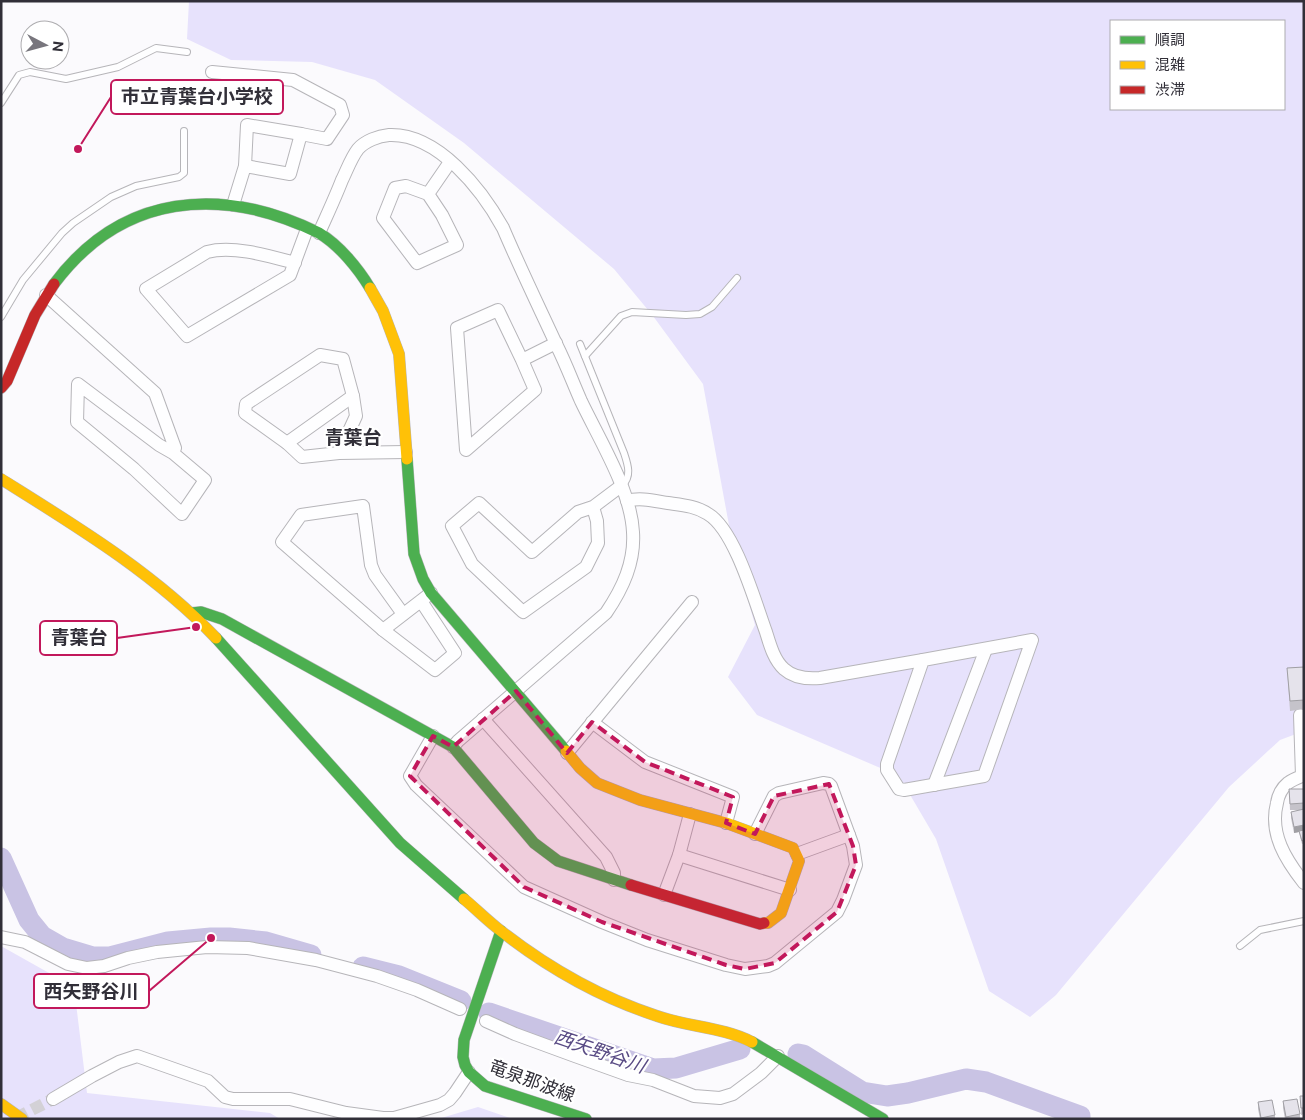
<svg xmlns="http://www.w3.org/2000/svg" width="1305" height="1120" font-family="'Public Sans','Noto Sans JP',sans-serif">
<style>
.green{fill:#e7e2fc;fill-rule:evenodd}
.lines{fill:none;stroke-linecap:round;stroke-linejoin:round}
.river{stroke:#c9c3e4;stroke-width:21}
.street-tunnel{stroke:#d3d1d6;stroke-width:12;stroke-dasharray:12 6;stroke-linecap:butt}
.lane-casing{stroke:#b6b5b9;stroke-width:8}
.street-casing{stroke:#b6b5b9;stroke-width:14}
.fast-casing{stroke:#b6b5b9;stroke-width:12}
.slow-casing{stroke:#b6b5b9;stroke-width:12}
.jam-casing{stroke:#b6b5b9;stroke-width:12}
.lane{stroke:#fefeff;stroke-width:6}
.street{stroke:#fefeff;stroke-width:12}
.fast{stroke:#4caf50;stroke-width:11}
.slow{stroke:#ffc107;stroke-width:11}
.jam{stroke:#c62828;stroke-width:11}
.wall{fill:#c5c3ca}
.shaded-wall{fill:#a09fa4}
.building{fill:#e5e3eb;stroke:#a09fa4}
.marked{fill:#c2185b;fill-opacity:0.2;stroke:#c2185b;stroke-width:4;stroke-dasharray:10 6;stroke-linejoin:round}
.labels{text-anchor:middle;stroke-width:4.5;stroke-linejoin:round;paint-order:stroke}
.street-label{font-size:18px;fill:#312f38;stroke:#fff}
.neighbourhood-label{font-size:19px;font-weight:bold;fill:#312f38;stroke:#fff}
.water-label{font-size:19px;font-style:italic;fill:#584a84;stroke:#fff}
.leader{fill:none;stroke:#c2185b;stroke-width:2}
.callout-dot{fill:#c2185b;stroke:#fff;stroke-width:2}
.callout{fill:#fff;stroke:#c2185b;stroke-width:2}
.callout-label{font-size:19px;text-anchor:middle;font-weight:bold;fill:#312f38}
</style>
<rect width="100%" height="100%" fill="#fbfafd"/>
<g class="green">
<path d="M 189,1 L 1304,1 L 1304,731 L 1280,740 L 1229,787 L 1056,995 L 1030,1017 L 989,991 L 936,839 L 899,776 L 757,715 L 728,677 L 755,625 L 733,547 L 703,384 L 653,316 L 614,269 L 464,143 L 375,80 L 312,62 L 231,60 L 187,39 ZM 1111,21 L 1284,21 L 1284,109 L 1111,109 Z"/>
<path d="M 1,946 L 74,987 L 87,1093 L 270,1113 L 280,1119 L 1,1119 Z"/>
<path d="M 478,1107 L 513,1119 L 438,1119 Z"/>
</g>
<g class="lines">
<g class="river">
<path d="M 1,858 L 29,920 L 42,936 L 63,948 L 93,957 L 110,957 L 168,942 L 211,938 L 229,938 L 266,942 L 311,955"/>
<path d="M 363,967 L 399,976 L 461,1001"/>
<path d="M 489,1013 L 653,1069 L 676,1068 L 740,1049"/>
<path d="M 798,1054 L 803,1055 L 862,1092 L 887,1096 L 908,1093 L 966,1079 L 986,1082 L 1080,1116 L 1080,1119"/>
</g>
<path class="street-tunnel" d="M 16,1118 L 53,1099"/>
<defs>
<g id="lane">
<path d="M 1,103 L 19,75 L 30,72 L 66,79 L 118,67 L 156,48 L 187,52"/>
<path d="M 1,317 L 23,280 L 62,233 L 73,223 L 111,197 L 136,186 L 179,177 L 184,173 L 184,131"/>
<path d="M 580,344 L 624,453 C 628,465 632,476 622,486"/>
<path d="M 585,356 L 621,316 L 632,312 L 686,315 L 700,314 L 712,307 L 737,278"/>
<path d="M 1240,946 L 1260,930 L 1304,921"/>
</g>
<g id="street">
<path d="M 212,72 L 293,80 L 340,105 L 343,115 L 327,139 L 301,134 L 290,174 L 245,166 L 233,205"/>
<path d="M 245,166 L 247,125 L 301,134"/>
<path d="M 428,194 L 406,186 L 395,188 L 383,218 L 417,263 L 457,245 L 442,215 L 428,194 L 450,162"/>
<path d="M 319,233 C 327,215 335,198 342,180 C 347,170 351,158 358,149 C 365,141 378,136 389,135 C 438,133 482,190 503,228 C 520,268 539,307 557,346 C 566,364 573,383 581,401 C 599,439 631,490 633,532 C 635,562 623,588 606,613 L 458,741 L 453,747"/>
<path d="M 295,263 C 269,256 233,245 207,252 L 146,289 L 187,336 L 290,275 L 307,229"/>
<path d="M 46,295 L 155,393 L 175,448 L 173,453 L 205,480 L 182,514 L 134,469 L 77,422 L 78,384 L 159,445 L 173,453"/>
<path d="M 522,360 L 498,310 L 457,328 L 466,450 L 535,390 L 522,360 L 556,343"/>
<path d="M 287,443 L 353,396"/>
<path d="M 339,453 L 356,416 L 353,396 L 343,359 L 320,355 L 246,404 L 245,413 L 287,443 L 302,457 L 339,453 L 406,452"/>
<path d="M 627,501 C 640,497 655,501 668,503 C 682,505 696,506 708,514 C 735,530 755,602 766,632 C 770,645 774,660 784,669 C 794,678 809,679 820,678 L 923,660"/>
<path d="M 593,507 L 597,521 L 598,543 L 586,567 L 523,612 L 472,564 L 452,526 L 479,503 L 532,552 L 578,512 L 593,507 L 621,486"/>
<path d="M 421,601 L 455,653 L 435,670 L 383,630 L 431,593"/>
<path d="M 383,630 L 282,542 L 301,515 L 363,506 L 371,565 L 375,575 L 403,614"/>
<path d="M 1032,640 L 984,776 L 904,790 L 899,789 L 887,770 L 887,764 L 923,660 Z"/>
<path d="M 1300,715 L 1302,776 C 1297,778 1292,780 1288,783 C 1282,788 1278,796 1277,803 C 1269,834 1286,860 1304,883"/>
<path d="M 483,719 L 606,857 L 614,873 L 614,880"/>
<path d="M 592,722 L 645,762 L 733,797 L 726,823"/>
<path d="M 433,736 L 410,776 L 416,785 L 524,887 L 602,922 L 647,940 L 726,965 L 745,969 L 768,966 L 775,963 L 837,912 L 843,900 L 856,865 L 853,846 L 831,786 L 829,784 L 823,783 L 779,793 L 774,796 L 755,834"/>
<path d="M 567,753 L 692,602"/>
<path d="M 934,785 L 986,649"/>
<path d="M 797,854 L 849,835"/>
<path d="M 679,855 L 790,890"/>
<path d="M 664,895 L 679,855 L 690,814"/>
<path d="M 1,937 L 25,942 L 68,964 L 87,968 L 104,966 L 128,958 L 157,952 L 207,947 L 248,948 L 316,960 L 377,976 L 417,990 L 460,1009"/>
<path d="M 486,1021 L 515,1034 L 575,1056 L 628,1075 L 653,1080 L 694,1096 L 720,1098 L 733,1094 L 761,1073 L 778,1056"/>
<path d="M 53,1099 L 92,1076 L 119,1062 L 137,1056 L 208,1081 L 225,1097 L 233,1099 L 290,1099 L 346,1113 L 383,1118 L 394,1118 L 440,1105 L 449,1100 L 455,1093 L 469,1072"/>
</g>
<g id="fast">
<path d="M 54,284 C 122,193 221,185 319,233 C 339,245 358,268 370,288"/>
<path d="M 407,459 L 414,554 L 423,579 L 431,593 L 566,751"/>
<path d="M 192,613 L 201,612 L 222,619 L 453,747 L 534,843 L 558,861 L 631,885"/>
<path d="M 216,638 L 400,843 L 464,899"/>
<path d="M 501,931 L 464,1040 L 463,1057 L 465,1065 L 469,1072 L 485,1086 L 586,1119"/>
<path d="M 752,1042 L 883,1119"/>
</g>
<g id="slow">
<path d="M 370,288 L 383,311 L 399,354 L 407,459"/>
<path d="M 1,479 C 76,526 154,573 216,638"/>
<path d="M 566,751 L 580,768 L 597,783 L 640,800 L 726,823 L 793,848 L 799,861 L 781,913 L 768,923 L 764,923"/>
<path d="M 464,899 C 476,909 488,921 501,931 C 547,967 602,998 657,1016 C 688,1027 723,1027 752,1042"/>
<path d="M 1,1104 L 22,1119"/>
</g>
<g id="jam">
<path d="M 1,388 L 7,381 L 35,315 L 54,284"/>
<path d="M 631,885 L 760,924 L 764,923"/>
</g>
</defs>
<use href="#lane" class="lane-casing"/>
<use href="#street" class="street-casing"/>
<use href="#fast" class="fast-casing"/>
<use href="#slow" class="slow-casing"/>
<use href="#jam" class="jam-casing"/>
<use href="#lane" class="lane"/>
<use href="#street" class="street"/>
<use href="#fast" class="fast"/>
<use href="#slow" class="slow"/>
<use href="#jam" class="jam"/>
</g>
<g class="wall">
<path d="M 1304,667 L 1304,709 L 1290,711 L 1287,668 Z"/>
<path d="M 1289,789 L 1304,789 L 1304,843 L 1302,844 L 1299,832 L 1294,833 L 1291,818 L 1291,812 L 1299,810 L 1290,810 Z"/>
<path d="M 1300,1096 L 1304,1096 L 1304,1114 L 1301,1115 Z"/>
<path d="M 1283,1101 L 1300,1114 L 1300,1119 L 1285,1119 L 1283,1108 Z"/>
<path d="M 1258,1102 L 1275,1115 L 1275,1119 L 1260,1119 L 1258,1109 Z"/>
</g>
<path class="shaded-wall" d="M 1304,825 L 1304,831 L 1294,833 L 1294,827 Z"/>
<g class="building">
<path d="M 1304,667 L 1304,700 L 1290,701 L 1287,668 Z"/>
<path d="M 1289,789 L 1304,789 L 1304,803 L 1290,804 Z"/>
<path d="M 1304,809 L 1304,825 L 1294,827 L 1291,812 Z"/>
<path d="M 1304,830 L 1304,840 L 1302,841 L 1299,831 Z"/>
<path d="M 1300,1096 L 1304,1096 L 1304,1108 L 1301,1108 Z"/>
<path d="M 1297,1099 L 1300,1114 L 1286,1117 L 1283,1101 Z"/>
<path d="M 1272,1100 L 1275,1115 L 1261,1118 L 1258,1102 Z"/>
</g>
<path class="marked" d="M 516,691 L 567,753 L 592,722 L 645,762 L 733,797 L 726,823 L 755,834 L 774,796 L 829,784 L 853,846 L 856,865 L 837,912 L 775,963 L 745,969 L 726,965 L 602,922 L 524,887 L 410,776 L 433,736 L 453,747 Z"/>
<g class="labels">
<g class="street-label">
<text transform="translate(532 1081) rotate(20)" y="6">竜泉那波線</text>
</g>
<g class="neighbourhood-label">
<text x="353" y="444">青葉台</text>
</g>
<g class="water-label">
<text transform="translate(600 1051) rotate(19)" y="7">西矢野谷川</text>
</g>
</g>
<path class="leader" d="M78 149L111 97M196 627L117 638M211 938L149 991"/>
<g class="callout-dot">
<circle cx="78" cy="149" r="5"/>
<circle cx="196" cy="627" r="5"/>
<circle cx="211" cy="938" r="5"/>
</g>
<g class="callout">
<rect x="111" y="80" width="172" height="34" rx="5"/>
<rect x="40" y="621" width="77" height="34" rx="5"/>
<rect x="34" y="974" width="115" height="34" rx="5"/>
</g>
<g class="callout-label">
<text x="197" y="103">市立青葉台小学校</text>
<text x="79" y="644">青葉台</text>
<text x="91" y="998">西矢野谷川</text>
</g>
<rect width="1305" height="1120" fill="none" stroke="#312f38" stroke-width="5"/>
<rect x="1110" y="20" width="175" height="90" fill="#ffffff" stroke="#adacaf"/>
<rect x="1120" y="36" width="25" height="8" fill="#4caf50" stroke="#adacaf"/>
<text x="1155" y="45" font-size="15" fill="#312f38">順調</text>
<rect x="1120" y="61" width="25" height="8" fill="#ffc107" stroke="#adacaf"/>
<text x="1155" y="70" font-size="15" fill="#312f38">混雑</text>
<rect x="1120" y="86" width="25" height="8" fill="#c62828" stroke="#adacaf"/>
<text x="1155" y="95" font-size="15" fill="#312f38">渋滞</text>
<g transform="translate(45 45) rotate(96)"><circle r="24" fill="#ffffff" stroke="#adacaf"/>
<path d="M0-4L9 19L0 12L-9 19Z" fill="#78767d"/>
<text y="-8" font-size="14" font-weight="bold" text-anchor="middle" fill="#312f38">N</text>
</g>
</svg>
